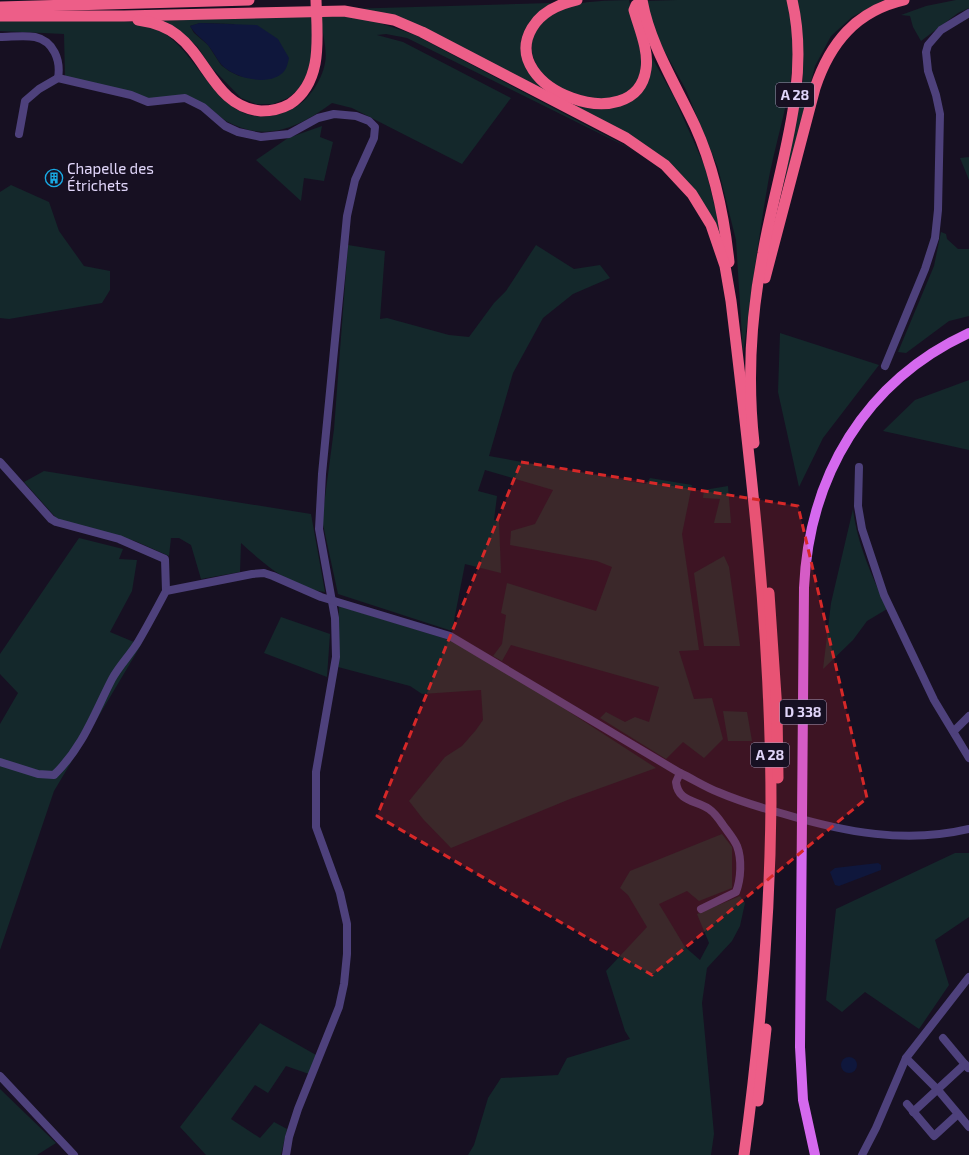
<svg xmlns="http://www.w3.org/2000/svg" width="969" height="1155" font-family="'Exo 2',sans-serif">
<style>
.green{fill:#14282b;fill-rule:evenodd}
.water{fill:#0f173c}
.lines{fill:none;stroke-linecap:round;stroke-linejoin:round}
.minor{stroke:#4e417c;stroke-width:8}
.major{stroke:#d569ee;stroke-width:10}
.highway{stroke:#ed5e88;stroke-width:11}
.marked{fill:#d62828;fill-opacity:0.2;stroke:#d62828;stroke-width:3;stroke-dasharray:8 5;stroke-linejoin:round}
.labels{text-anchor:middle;stroke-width:3.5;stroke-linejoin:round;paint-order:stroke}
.shield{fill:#171022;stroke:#a49bb9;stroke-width:1}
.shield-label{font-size:14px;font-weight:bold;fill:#e1d6fa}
.poi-label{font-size:15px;fill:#e1d6fa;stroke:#171022;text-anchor:start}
</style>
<rect width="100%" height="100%" fill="#171022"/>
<g class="green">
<path d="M 629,0 C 633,20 646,52 641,72 C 631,108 592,101 565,90 C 561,88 555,86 551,84 C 548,82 546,77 543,74 C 521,48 532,21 563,8 C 582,0 609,1 629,0 Z"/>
<path d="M 677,0 L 789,0 C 805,60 779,123 768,183 C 758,240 751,297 743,354 L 736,240 L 718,168 L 686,90 L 660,43 L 644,1 Z"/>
<path d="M 796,0 L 884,0 L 852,17 L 831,36 L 815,66 L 781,199 L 803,82 L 803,52 Z"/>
<path d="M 956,0 L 969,0 L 969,8 L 958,13 L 921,41 L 913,27 L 910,16 L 901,15 L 926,6 Z"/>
<path d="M 551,3 L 541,11 L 522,52 L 525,65 L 529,73 L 546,88 L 616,106 L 633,99 L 643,89 L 650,74 L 650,54 L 674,97 L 705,167 L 724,244 L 679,172 L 428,30 L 345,9 Z"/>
<path d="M 313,14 L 313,48 L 310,69 L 299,89 L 288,98 L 273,104 L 256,104 L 241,98 L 211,67 L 197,46 L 159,19 ZM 200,23 L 234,24 L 261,79 L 239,76 L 229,71 L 221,65 L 208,45 L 194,33 L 190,26 Z"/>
<path d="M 321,15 C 355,14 383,23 415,35 L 641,154 L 407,38 L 386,34 L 377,35 L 403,42 L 511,98 L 462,164 L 352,108 L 332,103 C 298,128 266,143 226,121 C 218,116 208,104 199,102 C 184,100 169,101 154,99 C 124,94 94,84 65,77 L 64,34 L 0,31 L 0,20 C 29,21 59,21 88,21 C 108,21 132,19 151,26 C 205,47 217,144 292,109 C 308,102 322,80 325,63 C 328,50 321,29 321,15 Z"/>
<path d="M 322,126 L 320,137 L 333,142 L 324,181 L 304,178 L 301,201 L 256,160 L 288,138 Z"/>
<path d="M 969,157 L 969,180 L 960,158 Z"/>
<path d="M 11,185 L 49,202 L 59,231 L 84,266 L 110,271 L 110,290 L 102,303 L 9,319 L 0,318 L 0,192 Z"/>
<path d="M 941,232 L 946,234 L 947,239 L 958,249 L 969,249 L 969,316 L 949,321 L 906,353 L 898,352 L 934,266 Z"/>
<path d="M 348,245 L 385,251 L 380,319 L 387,318 L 449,335 L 469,337 L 494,303 L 506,291 L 536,245 L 574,269 L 600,265 L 610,278 L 573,294 L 543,318 L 513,373 L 489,456 L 646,484 L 650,478 L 692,485 L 682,534 L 699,650 L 679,651 L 694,699 L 712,698 L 723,739 L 704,758 L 683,742 L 666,759 L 600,718 L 606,712 L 625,722 L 635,717 L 649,722 L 659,687 L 511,645 L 502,661 L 493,656 L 502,644 L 506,615 L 501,613 L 507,583 L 596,611 L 612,567 L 597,561 L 510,545 L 511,531 L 535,524 L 553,490 L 485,470 L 478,491 L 497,496 L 494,520 L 499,521 L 501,573 L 465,564 L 452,631 L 338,594 L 322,520 L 334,429 Z"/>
<path d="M 780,333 L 879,365 L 823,438 L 799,487 L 778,392 Z"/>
<path d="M 969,380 L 969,450 L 883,431 L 915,400 Z"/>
<path d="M 44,471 L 311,514 L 325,592 C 292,588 265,565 241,543 L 240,572 L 201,579 L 191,545 L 179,538 L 171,538 L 169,556 L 135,541 L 58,520 L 24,482 Z"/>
<path d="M 728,486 L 731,523 L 714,523 L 720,499 L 703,498 L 704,490 Z"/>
<path d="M 853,509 C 857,544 873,578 887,609 L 867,621 L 853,640 L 823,669 L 831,603 Z"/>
<path d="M 79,538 L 123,549 L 119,559 L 137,560 L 132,591 L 110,632 L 141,645 L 54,791 L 0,950 L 0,724 L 18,693 L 0,674 L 0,654 Z"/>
<path d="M 724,556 L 729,567 L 740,646 L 704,646 L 694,573 Z"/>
<path d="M 339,606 L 450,640 L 500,667 L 656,768 L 570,799 L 451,848 L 423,819 L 409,801 L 445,757 L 462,746 L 476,730 L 483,720 L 481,690 L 422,694 L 410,686 L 338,667 Z"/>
<path d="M 281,617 L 330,634 L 327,677 L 264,653 Z"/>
<path d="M 723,711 L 747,712 L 752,741 L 728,741 Z"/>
<path d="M 722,834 L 732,847 L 732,888 L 699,901 L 687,891 L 659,904 L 685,947 L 700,960 L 709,943 L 697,914 L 740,896 L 745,903 L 740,926 L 732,941 L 707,968 L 702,1003 L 714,1134 L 711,1155 L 468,1155 L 474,1145 L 488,1098 L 501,1078 L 558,1075 L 567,1058 L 630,1039 L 625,1031 L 606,971 L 647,927 L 628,895 L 620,888 L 630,871 Z"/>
<path d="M 955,853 L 969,853 L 969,917 L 935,940 L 949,985 L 919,1029 L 865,992 L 842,1012 L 826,1000 L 836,909 Z"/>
<path d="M 260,1023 L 316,1055 L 309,1074 L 286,1066 L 268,1093 L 255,1085 L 231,1119 L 260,1138 L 274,1122 L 287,1129 L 281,1155 L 206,1155 L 180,1127 Z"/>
<path d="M 0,1089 L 56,1143 L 37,1155 L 0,1155 Z"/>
</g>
<g class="water">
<path d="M 200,23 L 257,25 L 278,39 L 289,58 C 288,62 287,67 285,70 C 274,86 242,80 228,70 C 218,64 215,53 207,44 C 201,38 195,34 190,26 Z"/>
<path d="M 878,863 L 881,865 L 881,870 L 839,886 L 835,885 L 830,872 L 835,868 Z"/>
<circle cx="849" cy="1065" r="8"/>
</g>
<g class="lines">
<g class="minor">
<path d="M 0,37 C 11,37 24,35 35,37 C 54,41 61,61 58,78"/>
<path d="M 19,134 L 25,101 L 39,89 L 58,78 L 131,95 L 148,102 L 185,98 L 203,107 L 225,126 L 238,132 L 261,137 L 289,134 L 318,118 L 334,114 L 356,116 L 369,121 L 375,127 L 374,138 L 355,180 L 347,216 L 322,474 L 319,529 L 335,618 L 336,657 L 316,772 L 316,827 L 340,893 L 347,924 L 347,954 L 344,984 L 339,1007 L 298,1109 L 289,1137 L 286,1155"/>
<path d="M 885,366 L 925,269 L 935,238 L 938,210 L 940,114 L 936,95 L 928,71 L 926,52 L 928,45 L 941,30 L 969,13"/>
<path d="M 0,462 L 51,519 L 56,522 L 119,539 L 165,559 L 166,591"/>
<path d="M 859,467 L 858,506 L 862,529 L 884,595 L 934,700 L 969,758"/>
<path d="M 954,731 L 969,716"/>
<path d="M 0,762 L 38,774 L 54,775 C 83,747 94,714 112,679 C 119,666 130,655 138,642 C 148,625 157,608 166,591 L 252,574 L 264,573 L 273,576 L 321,597 L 450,636 L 680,773 C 693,779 705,787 718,792 C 739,801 762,808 784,814 C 844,832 906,844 969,829"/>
<path d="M 680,773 L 676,782 C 678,802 696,800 709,809 C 715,813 719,819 723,825 C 728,832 734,839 737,846 C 742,859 741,879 736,892 L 701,909"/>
<path d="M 943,1038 L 968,1068"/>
<path d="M 906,1058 L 938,1090 L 969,1127"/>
<path d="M 0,1076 L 74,1155"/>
<path d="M 907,1104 L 934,1136 L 958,1114"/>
<path d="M 913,1112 L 965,1064"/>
<path d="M 862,1155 L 876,1128 L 906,1058 L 969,977"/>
</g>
<path class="major" d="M 815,1155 L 803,1100 L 800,1047 L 804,588 C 809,476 865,381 969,333"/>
<g class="highway">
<path d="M 577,0 C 559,4 542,11 532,28 C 496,89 636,140 646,69 C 649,50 639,28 634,10 L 636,5"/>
<path d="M 642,0 C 650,45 676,85 695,126 C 715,170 724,215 729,262"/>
<path d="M 0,7 L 249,0"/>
<path d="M 0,16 L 124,16 L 344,11 L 394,20 L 422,32 L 626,138 L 665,165 L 692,194 L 711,225 L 725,266 L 731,301 C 751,466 771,636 771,803 C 770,921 760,1038 744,1155"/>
<path d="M 138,20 C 152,22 167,27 177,35 C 208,59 216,107 261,111 C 271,111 281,109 290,104 C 324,81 317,36 316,0"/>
<path d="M 765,278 L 815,88 C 830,43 856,11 904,0"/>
<path d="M 754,443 C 747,380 751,315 763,253 C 777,170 812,84 792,0"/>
<path d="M 769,593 L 777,711 L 778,778"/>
<path d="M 758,1101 L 766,1029"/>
</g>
</g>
<path class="marked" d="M 521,462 L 798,506 L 867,798 L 652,975 L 377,816 Z"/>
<defs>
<symbol id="building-ring" viewBox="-11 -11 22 22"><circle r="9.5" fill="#171022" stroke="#19aae4" stroke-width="1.5"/><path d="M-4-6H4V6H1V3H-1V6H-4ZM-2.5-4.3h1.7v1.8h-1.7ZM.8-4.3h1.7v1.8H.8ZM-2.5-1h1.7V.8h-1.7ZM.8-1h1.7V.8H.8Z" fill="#19aae4"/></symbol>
</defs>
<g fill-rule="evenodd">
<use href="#building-ring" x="44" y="168" width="20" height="20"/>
</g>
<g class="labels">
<g class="shield">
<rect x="776" y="83" width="38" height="24" rx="3"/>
<rect x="780" y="700" width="46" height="24" rx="3"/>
<rect x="751" y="743" width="38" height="24" rx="3"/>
</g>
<g class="shield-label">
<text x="795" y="100">A 28</text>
<text x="803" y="717">D 338</text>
<text x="770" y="760">A 28</text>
</g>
<g class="poi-label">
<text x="67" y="174">Chapelle des<tspan x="67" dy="17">Étrichets</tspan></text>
</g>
</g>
</svg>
